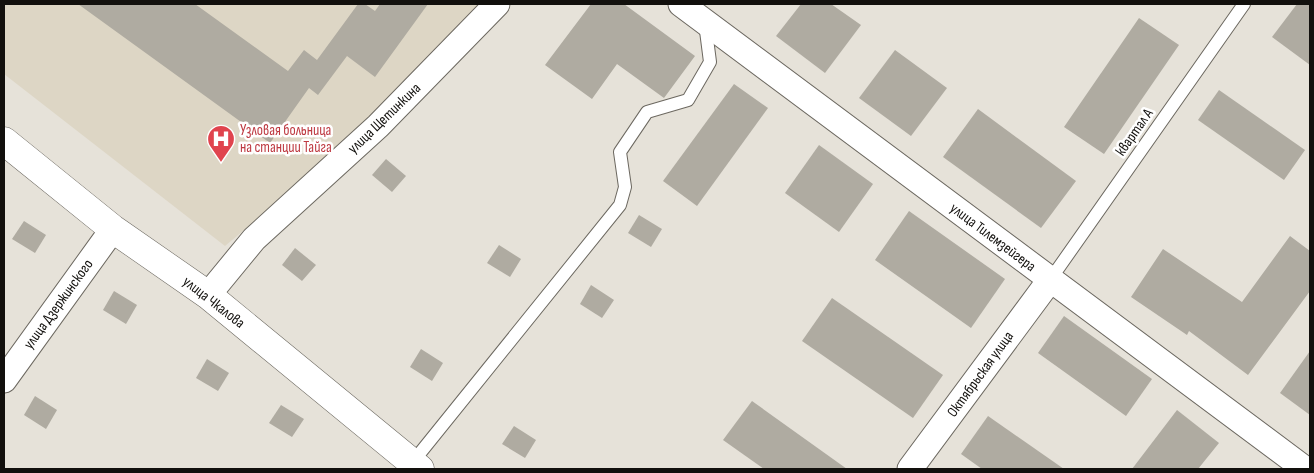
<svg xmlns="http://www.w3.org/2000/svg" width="1314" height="473" font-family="'Sofia Sans Condensed',sans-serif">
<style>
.built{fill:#ddd6c5}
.building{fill:#afaba1}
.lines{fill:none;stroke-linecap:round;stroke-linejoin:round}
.lane-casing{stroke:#6c6860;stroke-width:14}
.street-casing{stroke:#6c6860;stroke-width:27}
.secondary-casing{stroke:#6c6860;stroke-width:29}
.lane{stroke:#fff;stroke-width:12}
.street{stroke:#fff;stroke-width:25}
.secondary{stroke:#fff;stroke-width:28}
.labels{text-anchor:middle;stroke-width:5;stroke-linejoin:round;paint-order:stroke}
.street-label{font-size:15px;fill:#12100d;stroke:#fff}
.health-label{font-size:15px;fill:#be3a42;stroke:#fff;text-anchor:start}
</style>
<rect width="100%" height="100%" fill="#e6e2d9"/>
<path class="built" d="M 4,4 L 497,4 L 423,80 L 225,246 L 4,74 Z"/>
<g class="building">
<path d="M 78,4 L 195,4 L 288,71 L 304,50 L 317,60 L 358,4 L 365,4 L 375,11 L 380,4 L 428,4 L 375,77 L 347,56 L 318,95 L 309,88 L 270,143 Z"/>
<path d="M 591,4 L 624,4 L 695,56 L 664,98 L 617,64 L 592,99 L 545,65 Z"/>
<path d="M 801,4 L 831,4 L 861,25 L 825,73 L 776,36 Z"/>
<path d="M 1297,4 L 1310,4 L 1310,65 L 1272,37 Z"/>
<path d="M 1139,18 L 1179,45 L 1104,154 L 1064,127 Z"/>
<path d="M 895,50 L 947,88 L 911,136 L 859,98 Z"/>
<path d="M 734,84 L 768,108 L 697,206 L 663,181 Z"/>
<path d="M 1219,90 L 1305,150 L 1284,180 L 1198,120 Z"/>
<path d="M 978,109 L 1076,181 L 1041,228 L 943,157 Z"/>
<path d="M 819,145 L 873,184 L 839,232 L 785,193 Z"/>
<path d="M 386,159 L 406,176 L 392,192 L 372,175 Z"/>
<path d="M 909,211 L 1005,279 L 971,328 L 875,260 Z"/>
<path d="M 639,215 L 662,229 L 651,247 L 628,233 Z"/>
<path d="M 24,221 L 46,235 L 35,253 L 12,239 Z"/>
<path d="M 1290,236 L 1310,251 L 1310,291 L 1248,375 L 1189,331 L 1187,335 L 1131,297 L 1163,249 L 1242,302 Z"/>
<path d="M 499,245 L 521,259 L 510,277 L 487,263 Z"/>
<path d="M 295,248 L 316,265 L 302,281 L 282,265 Z"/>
<path d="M 591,285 L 614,300 L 602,318 L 580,304 Z"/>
<path d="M 114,291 L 137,305 L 126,324 L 103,310 Z"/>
<path d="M 832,298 L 943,375 L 913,418 L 802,341 Z"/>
<path d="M 1064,316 L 1152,379 L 1126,416 L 1038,353 Z"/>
<path d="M 421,349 L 443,363 L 432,381 L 410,367 Z"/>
<path d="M 1310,351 L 1310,415 L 1280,393 Z"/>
<path d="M 207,359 L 229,373 L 218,391 L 196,378 Z"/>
<path d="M 35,396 L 57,410 L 46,429 L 24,415 Z"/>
<path d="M 752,401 L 847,469 L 764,469 L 723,440 Z"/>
<path d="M 281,405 L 304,419 L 292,437 L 269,423 Z"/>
<path d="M 1177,410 L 1219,443 L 1198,469 L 1132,469 Z"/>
<path d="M 988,416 L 1064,469 L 982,469 L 961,454 Z"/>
<path d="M 514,426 L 536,440 L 525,458 L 502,444 Z"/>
</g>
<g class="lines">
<defs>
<g id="lane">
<path d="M 1050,280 L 1244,4"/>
<path d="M 412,463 L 620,205 L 625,187 L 620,152 L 647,112 L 688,100 L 710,62 L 705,23"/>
</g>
<g id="street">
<path d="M 681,4 L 1305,469"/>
<path d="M 208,295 L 254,239 L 378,126 L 497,4"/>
<path d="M 4,380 L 113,229"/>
<path d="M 910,469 L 1050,280"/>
</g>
<path id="secondary" d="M 4,141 L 113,229 L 208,295 L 420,469"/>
</defs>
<use href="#lane" class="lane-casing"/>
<use href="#street" class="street-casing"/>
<use href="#secondary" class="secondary-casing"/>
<use href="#lane" class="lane"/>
<use href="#street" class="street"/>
<use href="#secondary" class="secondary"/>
</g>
<defs>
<symbol id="hospital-pin" viewBox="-11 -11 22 30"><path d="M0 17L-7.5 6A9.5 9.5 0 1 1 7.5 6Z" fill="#e0444e" stroke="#fff"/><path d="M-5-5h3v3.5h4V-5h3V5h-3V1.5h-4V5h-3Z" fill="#fff"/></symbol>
</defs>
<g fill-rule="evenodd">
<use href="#hospital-pin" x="205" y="123" width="32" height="43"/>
</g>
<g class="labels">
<g class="street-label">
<text transform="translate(384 118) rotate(-44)" y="5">улица Щетинкина</text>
<text transform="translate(1134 132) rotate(-55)" y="5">квартал А</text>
<text transform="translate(993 237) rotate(37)" y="5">улица Тилемзейгера</text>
<text transform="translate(214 302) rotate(38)" y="5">улица Чкалова</text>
<text transform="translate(58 304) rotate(-54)" y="5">улица Дзержинского</text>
<text transform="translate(980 374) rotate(-54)" y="5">Октябрьская улица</text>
</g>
<g class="health-label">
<text x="240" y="135">Узловая больница<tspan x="240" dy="17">на станции Тайга</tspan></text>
</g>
</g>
<rect width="1314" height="473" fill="none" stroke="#12100d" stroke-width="10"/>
</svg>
